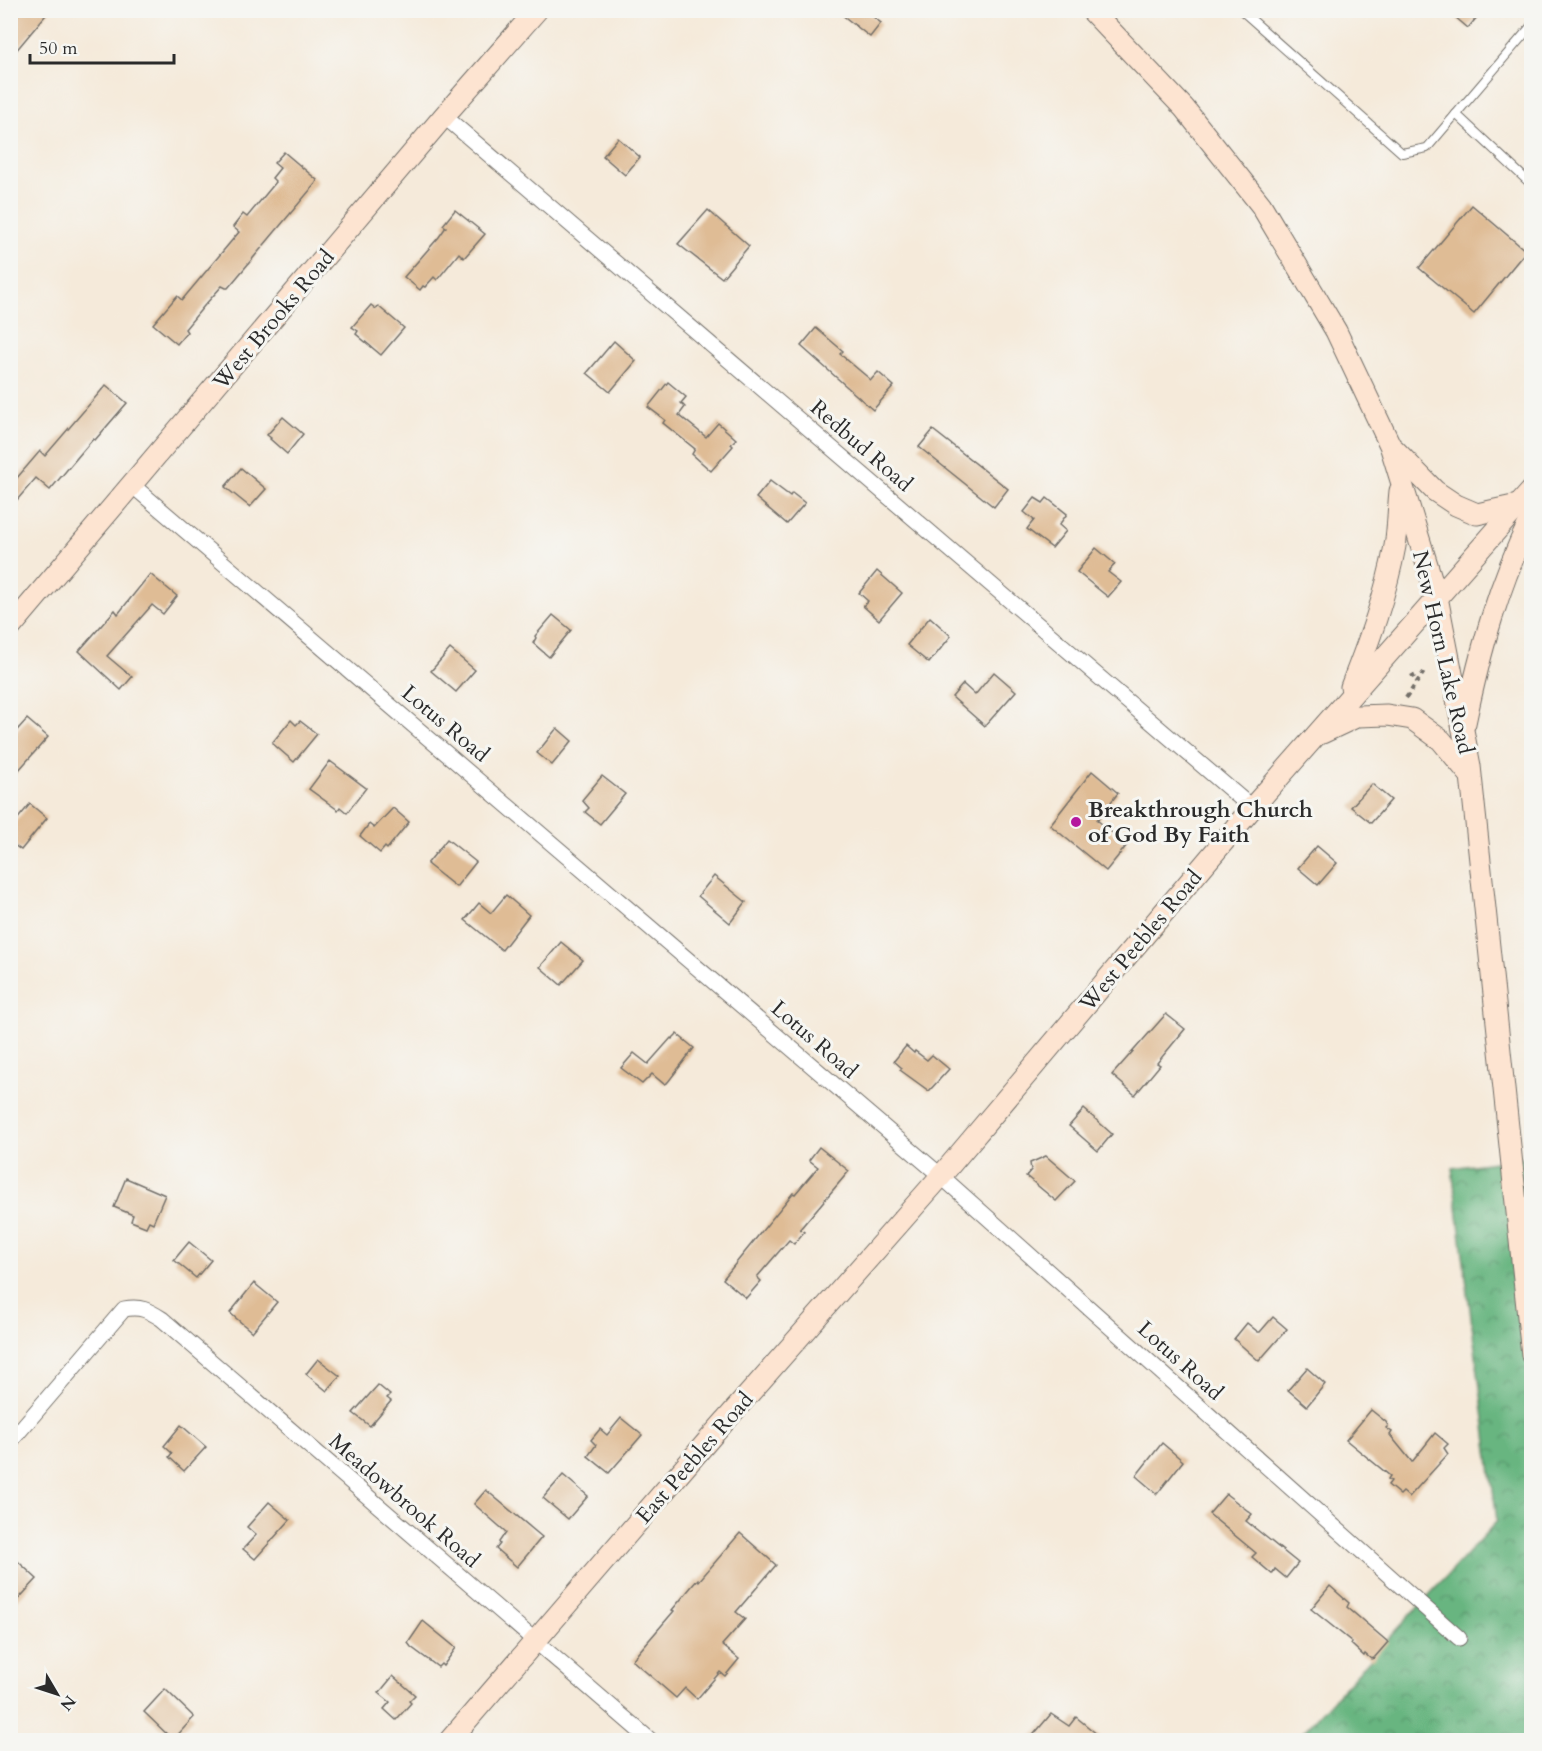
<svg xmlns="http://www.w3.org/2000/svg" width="1542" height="1751" font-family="Cardo,serif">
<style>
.forest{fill:url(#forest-crowns);stroke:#497056;stroke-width:1.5}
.building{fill:#dfbc95}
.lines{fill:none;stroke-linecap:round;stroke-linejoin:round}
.lane-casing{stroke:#726e68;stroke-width:10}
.street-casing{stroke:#726e68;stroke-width:17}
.secondary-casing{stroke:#726e68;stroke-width:23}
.path{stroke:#726e68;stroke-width:4;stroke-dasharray:4.5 4.5;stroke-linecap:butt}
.lane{stroke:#fff;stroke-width:8}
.street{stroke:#fff;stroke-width:15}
.secondary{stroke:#fde4d1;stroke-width:21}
.poi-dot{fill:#b5179e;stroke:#f6f6f2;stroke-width:2}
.labels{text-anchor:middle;stroke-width:6;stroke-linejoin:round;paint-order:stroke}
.street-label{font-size:22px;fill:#2b2b2b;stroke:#f6f6f2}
.poi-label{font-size:22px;font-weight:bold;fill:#2b2b2b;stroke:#f6f6f2;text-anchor:start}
</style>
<defs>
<pattern id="forest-crowns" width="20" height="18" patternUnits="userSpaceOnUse" patternTransform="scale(1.5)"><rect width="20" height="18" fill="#67b580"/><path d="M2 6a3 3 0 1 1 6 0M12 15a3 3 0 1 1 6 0" fill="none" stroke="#559369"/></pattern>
</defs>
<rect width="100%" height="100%" fill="#f6f6f2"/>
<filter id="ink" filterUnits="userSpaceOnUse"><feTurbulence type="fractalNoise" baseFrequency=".0167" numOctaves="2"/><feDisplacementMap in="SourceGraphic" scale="12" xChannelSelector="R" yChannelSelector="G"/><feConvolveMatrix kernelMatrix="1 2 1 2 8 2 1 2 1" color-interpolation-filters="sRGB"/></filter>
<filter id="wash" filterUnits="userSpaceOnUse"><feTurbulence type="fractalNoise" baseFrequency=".008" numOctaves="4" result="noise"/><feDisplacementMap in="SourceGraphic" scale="24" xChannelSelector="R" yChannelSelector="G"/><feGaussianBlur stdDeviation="1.35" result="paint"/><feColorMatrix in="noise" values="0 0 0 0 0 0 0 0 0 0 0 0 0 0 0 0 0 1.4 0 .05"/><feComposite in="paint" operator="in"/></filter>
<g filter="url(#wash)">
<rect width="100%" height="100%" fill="#f5eada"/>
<path class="forest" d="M 1531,1157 L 1531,1740 L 1296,1740 L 1497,1521 L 1452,1168 Z"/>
<g id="blocks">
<g class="building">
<path d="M 21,10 L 50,10 L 10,58 L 10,23 Z"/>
<path d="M 836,10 L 864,10 L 881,23 L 870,37 Z"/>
<path d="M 1447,10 L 1483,10 L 1468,28 Z"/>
<path d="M 618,138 L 640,157 L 625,175 L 603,156 Z"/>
<path d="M 284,152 L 317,180 L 316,183 L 228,288 L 226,288 L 222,286 L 204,306 L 185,329 L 187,332 L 177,344 L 153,324 L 177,296 L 182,300 L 239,232 L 233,227 L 243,214 L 247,217 L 276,182 L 272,178 L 280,168 L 274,163 Z"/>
<path d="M 1472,205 L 1526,251 L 1474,314 L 1419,268 Z"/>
<path d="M 455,210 L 485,234 L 464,258 L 459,253 L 437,280 L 434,277 L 425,287 L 423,286 L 420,290 L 404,277 L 439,237 L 446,227 L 443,225 Z"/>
<path d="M 708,210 L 749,246 L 722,278 L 678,244 Z"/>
<path d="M 371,305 L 376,309 L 378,306 L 404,328 L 381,355 L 356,334 L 358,331 L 352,327 Z"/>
<path d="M 816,328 L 843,351 L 840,354 L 871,380 L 878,372 L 894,386 L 873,410 L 801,346 Z"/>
<path d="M 614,341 L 636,361 L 610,392 L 587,373 Z"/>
<path d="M 668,382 L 686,397 L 681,403 L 685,407 L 679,415 L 706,437 L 718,423 L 736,439 L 731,444 L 733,446 L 711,471 L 692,454 L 695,449 L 663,423 L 665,420 L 648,407 Z"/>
<path d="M 106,385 L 127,403 L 95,440 L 93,439 L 50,490 L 36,478 L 10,508 L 10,486 L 40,451 L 45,456 Z"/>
<path d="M 283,417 L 303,434 L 287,454 L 270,439 L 271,438 L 267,435 Z"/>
<path d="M 933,430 L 1008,489 L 994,507 L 919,447 Z"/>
<path d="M 241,468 L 266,489 L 250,507 L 225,487 Z"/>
<path d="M 770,481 L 790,496 L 792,493 L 805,503 L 787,524 L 756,498 Z"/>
<path d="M 1035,498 L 1043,503 L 1047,498 L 1067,514 L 1059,525 L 1066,531 L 1052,548 L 1027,529 L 1034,520 L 1024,512 Z"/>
<path d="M 1096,548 L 1115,564 L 1108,572 L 1121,582 L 1108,597 L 1077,572 Z"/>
<path d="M 877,571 L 902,593 L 879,620 L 863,606 L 868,601 L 859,593 Z"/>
<path d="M 150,574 L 177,596 L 163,614 L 152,605 L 107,656 L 132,677 L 121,690 L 79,651 L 115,610 L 118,614 Z"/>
<path d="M 553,615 L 571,630 L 549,657 L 533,643 L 536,638 L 535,636 Z"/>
<path d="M 930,617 L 951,636 L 929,663 L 907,645 Z"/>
<path d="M 450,649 L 475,670 L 456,692 L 431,671 Z"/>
<path d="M 994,672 L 1016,691 L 985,726 L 952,697 L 963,684 L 975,695 Z"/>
<path d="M 27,719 L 48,737 L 10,780 L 10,738 Z"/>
<path d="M 291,720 L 296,725 L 300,721 L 317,734 L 294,762 L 272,743 Z"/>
<path d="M 557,728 L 572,741 L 552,765 L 537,753 Z"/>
<path d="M 330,761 L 366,788 L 347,813 L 340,807 L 338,810 L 309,789 Z"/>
<path d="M 1092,771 L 1118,793 L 1097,820 L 1127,845 L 1106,871 L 1050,825 Z"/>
<path d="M 602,776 L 625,794 L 600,824 L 585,812 L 589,808 L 582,800 Z"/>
<path d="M 1372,784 L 1391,800 L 1371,823 L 1351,807 Z"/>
<path d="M 30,804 L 47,818 L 21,850 L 10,842 L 10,828 Z"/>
<path d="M 393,808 L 409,822 L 387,849 L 385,847 L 380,853 L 360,836 L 369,824 L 374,828 Z"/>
<path d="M 447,839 L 476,862 L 456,887 L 427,864 Z"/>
<path d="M 1317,846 L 1337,863 L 1318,885 L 1298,868 Z"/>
<path d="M 714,876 L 746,902 L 730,923 L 698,896 Z"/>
<path d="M 506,895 L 529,915 L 502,950 L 465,920 L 479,903 L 491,913 Z"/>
<path d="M 561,942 L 583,960 L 561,985 L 540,967 Z"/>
<path d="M 1166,1014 L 1185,1029 L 1157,1063 L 1160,1065 L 1135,1095 L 1112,1075 Z"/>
<path d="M 677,1034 L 694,1048 L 668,1082 L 664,1084 L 652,1074 L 642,1084 L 621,1068 L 634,1053 L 648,1064 L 671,1038 L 672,1039 Z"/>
<path d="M 906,1046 L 914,1053 L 915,1051 L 927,1060 L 932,1055 L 949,1069 L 929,1091 L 900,1070 L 902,1068 L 894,1061 Z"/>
<path d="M 1084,1109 L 1112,1134 L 1098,1151 L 1069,1126 Z"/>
<path d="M 819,1147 L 849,1171 L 800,1229 L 804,1232 L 794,1244 L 789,1240 L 757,1277 L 761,1281 L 746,1298 L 723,1279 L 793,1193 L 795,1194 L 818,1167 L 809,1160 Z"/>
<path d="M 1046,1156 L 1075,1181 L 1056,1201 L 1026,1176 L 1031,1170 L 1030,1163 Z"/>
<path d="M 126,1178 L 165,1195 L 153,1223 L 149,1221 L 146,1227 L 131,1221 L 133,1215 L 114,1207 Z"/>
<path d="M 189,1242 L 211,1260 L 196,1278 L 174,1260 Z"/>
<path d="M 254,1283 L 277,1302 L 252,1332 L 230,1313 Z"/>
<path d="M 1273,1317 L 1287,1329 L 1259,1361 L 1234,1339 L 1247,1323 L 1258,1332 L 1260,1332 Z"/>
<path d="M 318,1359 L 340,1376 L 327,1391 L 306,1374 Z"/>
<path d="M 1307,1368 L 1325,1384 L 1307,1406 L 1288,1390 Z"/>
<path d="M 378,1385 L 390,1395 L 387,1398 L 391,1401 L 370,1426 L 353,1413 Z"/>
<path d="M 1371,1410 L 1386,1422 L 1388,1426 L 1386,1428 L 1392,1432 L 1390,1435 L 1412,1462 L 1435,1433 L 1448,1444 L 1444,1448 L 1448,1454 L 1409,1497 L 1403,1492 L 1400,1495 L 1388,1485 L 1391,1481 L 1388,1479 L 1390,1476 L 1346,1440 Z"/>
<path d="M 621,1418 L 642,1435 L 609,1473 L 588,1456 L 596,1445 L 591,1440 L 600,1429 L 607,1435 Z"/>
<path d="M 181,1425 L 206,1447 L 184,1471 L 169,1457 L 172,1453 L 164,1446 Z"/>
<path d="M 1162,1443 L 1183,1461 L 1157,1494 L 1136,1476 Z"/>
<path d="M 563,1475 L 588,1496 L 568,1519 L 543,1498 Z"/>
<path d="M 486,1490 L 542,1537 L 517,1567 L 496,1549 L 500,1544 L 499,1542 L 506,1532 L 474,1504 Z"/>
<path d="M 1226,1494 L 1252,1514 L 1246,1521 L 1298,1563 L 1286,1578 L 1275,1569 L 1272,1574 L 1252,1557 L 1256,1553 L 1209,1514 Z"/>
<path d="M 269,1502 L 290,1520 L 255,1559 L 243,1549 L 256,1535 L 247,1527 Z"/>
<path d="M 740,1533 L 776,1565 L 736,1612 L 745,1619 L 722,1645 L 739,1659 L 725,1676 L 720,1672 L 697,1699 L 685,1688 L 676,1698 L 632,1660 L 674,1611 L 672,1610 L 692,1586 L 698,1579 L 699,1581 Z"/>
<path d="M 10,1554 L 37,1579 L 10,1608 Z"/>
<path d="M 1330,1586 L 1349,1603 L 1347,1607 L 1388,1642 L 1374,1658 L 1371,1659 L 1365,1654 L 1364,1656 L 1351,1644 L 1352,1642 L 1311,1609 Z"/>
<path d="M 423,1621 L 456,1648 L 443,1666 L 441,1664 L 438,1667 L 411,1647 L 408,1643 Z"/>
<path d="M 393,1676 L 415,1695 L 409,1701 L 411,1703 L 396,1720 L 384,1709 L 390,1702 L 379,1693 Z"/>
<path d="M 165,1689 L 194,1717 L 173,1740 L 144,1712 Z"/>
<path d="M 1051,1714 L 1069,1726 L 1076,1717 L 1104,1740 L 1029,1740 Z"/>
</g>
</g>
</g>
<g filter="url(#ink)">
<use href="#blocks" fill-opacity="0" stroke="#726e68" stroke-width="1.5"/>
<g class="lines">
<defs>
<g id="lane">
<path d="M 1241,10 L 1402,153 L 1427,148 L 1532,25"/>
<path d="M 1456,114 L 1532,185"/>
</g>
<g id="street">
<path d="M 444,116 L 1252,808"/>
<path d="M 132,485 L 941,1176 L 1459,1638"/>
<path d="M 10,1442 L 124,1309 C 141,1306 148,1310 162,1319 L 650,1740"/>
</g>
<g id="secondary">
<path d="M 1091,10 L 1184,108 L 1261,205 L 1336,331 L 1390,445 L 1437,597 L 1470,766 L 1532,1355"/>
<path d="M 1394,449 L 1435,491 L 1456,505 L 1477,514 L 1518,505"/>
<path d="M 10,628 L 444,116 L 537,10"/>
<path d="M 1351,687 C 1369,641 1386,595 1395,546 C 1398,529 1398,510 1400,491"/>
<path d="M 1465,723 C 1480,652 1499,582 1532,517"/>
<path d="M 1322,733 L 1358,716 L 1387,715 L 1412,719 L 1441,740 L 1470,775"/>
<path d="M 450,1740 L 711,1437 L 941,1176 L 1252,808 L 1532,490"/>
</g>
</defs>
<use href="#lane" class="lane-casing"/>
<use href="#street" class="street-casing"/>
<use href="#secondary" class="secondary-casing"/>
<g class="path">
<path d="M 1412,674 L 1416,682"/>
<path d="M 1406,698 L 1424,672"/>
</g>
<use href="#lane" class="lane"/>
<use href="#street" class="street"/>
<use href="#secondary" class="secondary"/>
</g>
</g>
<circle class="poi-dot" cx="1076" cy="822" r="6"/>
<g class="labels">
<g class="street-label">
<text transform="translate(273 319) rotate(-50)" y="8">West Brooks Road</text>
<text transform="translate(862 445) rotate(41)" y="8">Redbud Road</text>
<text transform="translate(1444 652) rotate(77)" y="8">New Horn Lake Road</text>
<text transform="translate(446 723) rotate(40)" y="8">Lotus Road</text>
<text transform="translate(1140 940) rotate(-50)" y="8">West Peebles Road</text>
<text transform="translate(815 1039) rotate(41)" y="8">Lotus Road</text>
<text transform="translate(1181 1360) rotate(42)" y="8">Lotus Road</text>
<text transform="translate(694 1457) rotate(-49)" y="8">East Peebles Road</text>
<text transform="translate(405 1500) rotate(41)" y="8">Meadowbrook Road</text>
</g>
<g class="poi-label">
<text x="1088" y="817">Breakthrough Church<tspan x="1088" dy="25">of God By Faith</tspan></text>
</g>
</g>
<rect width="1542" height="1751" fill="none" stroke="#f6f6f2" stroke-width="36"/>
<g transform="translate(57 1694) rotate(129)" stroke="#f6f6f2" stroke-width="4.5" paint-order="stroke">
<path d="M0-4.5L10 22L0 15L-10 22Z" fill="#2b2b2b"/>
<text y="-9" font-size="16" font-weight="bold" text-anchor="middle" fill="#2b2b2b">N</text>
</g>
<path d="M30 54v9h144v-9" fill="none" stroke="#2b2b2b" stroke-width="3"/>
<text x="39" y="54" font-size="18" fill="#2b2b2b" stroke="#f6f6f2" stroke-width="4.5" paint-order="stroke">50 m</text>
</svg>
